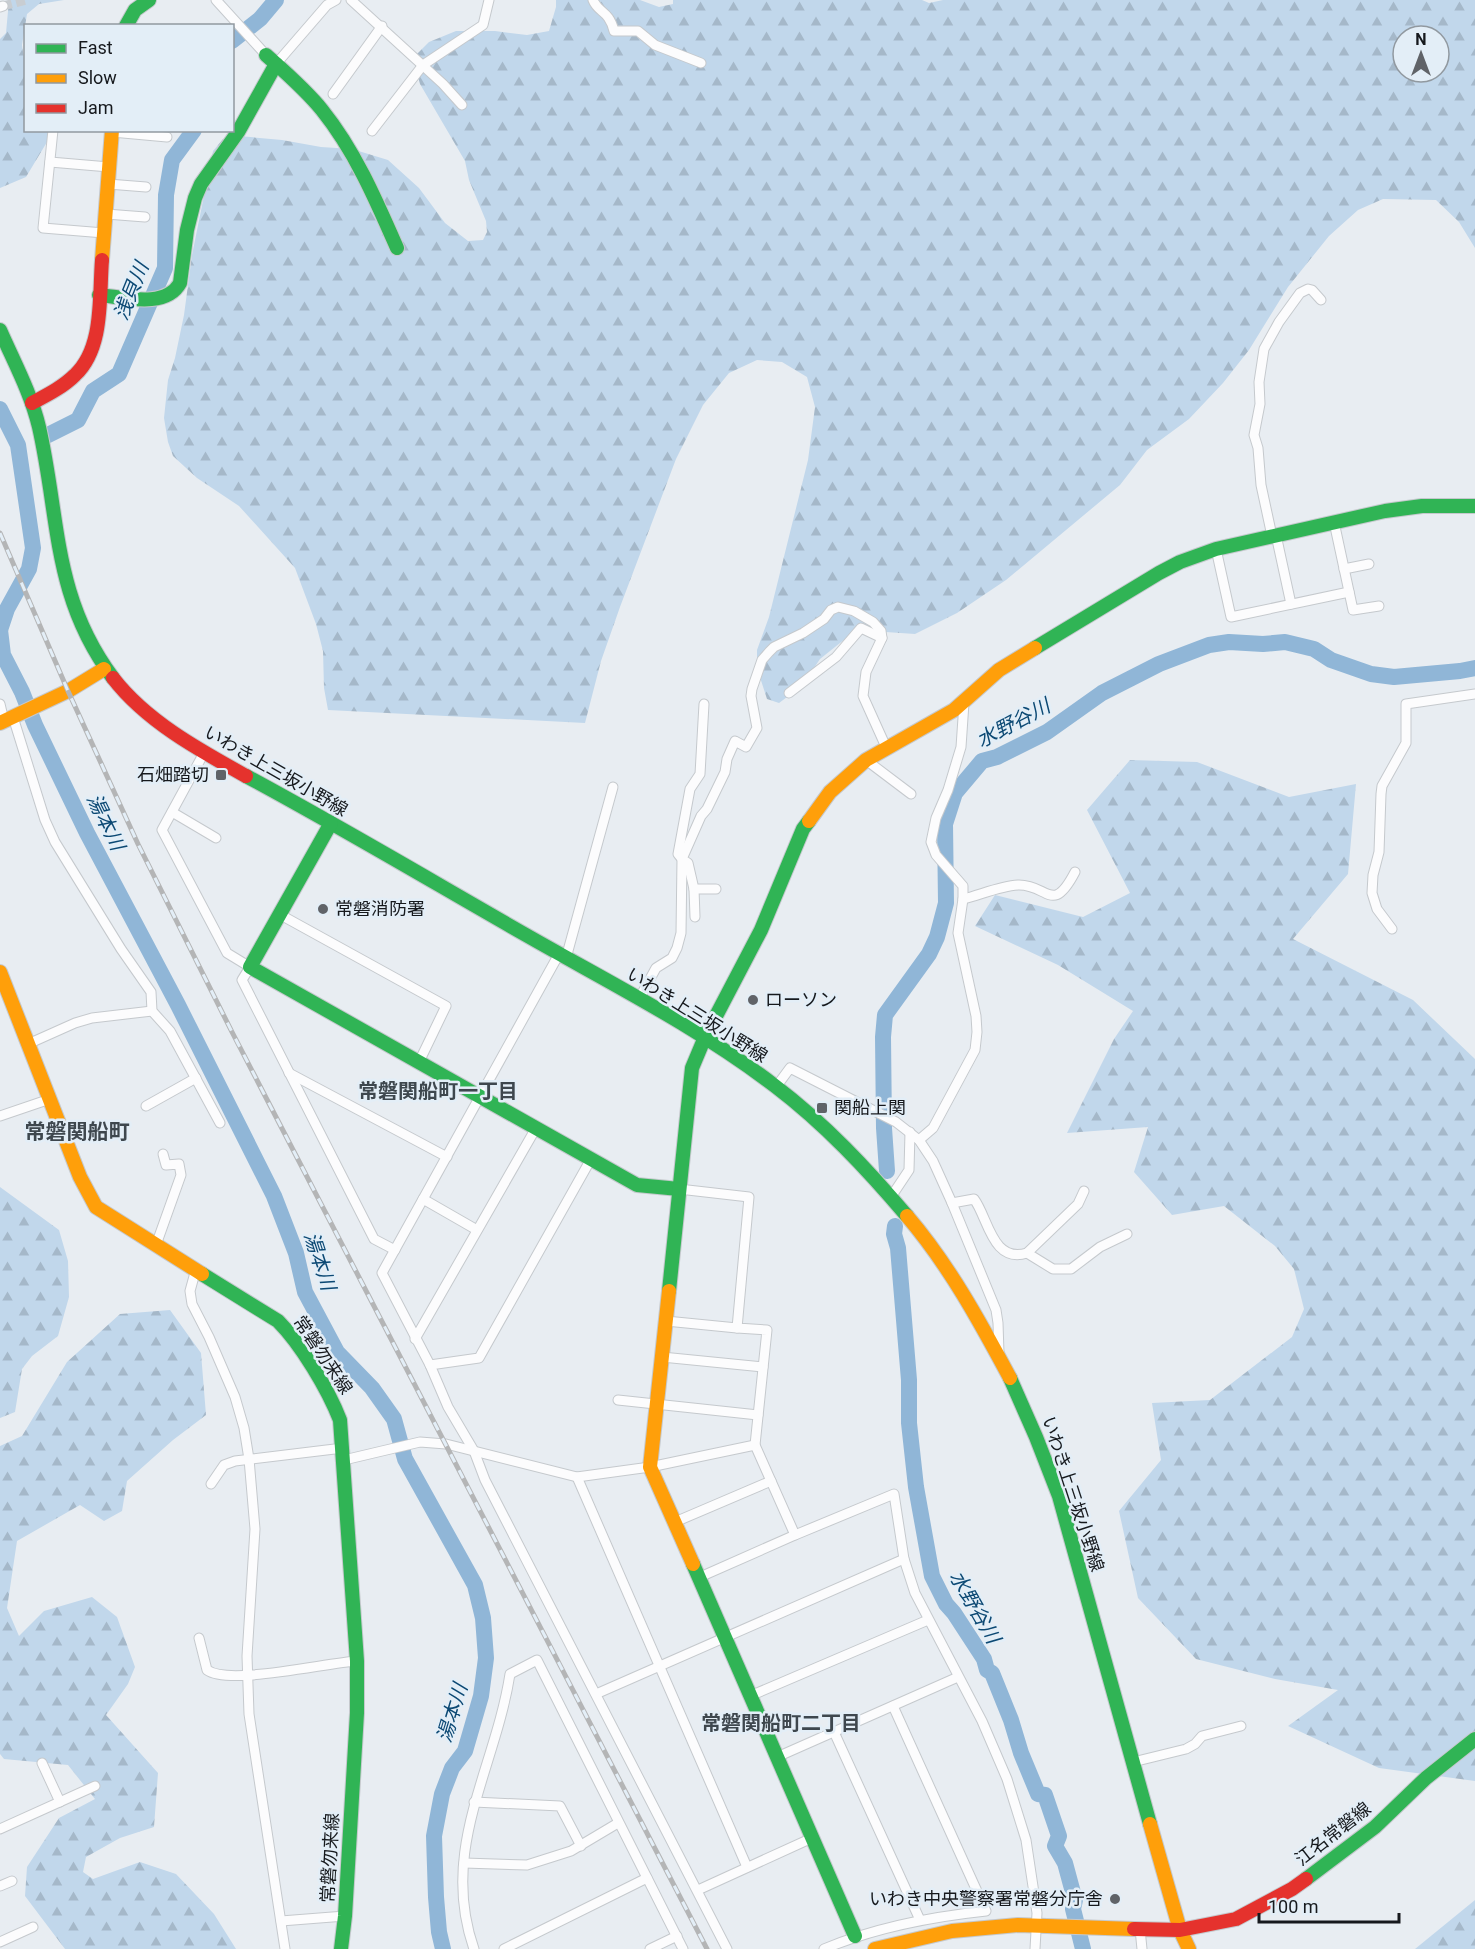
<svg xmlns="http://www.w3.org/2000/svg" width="1475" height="1949" font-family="Roboto,'Noto Sans JP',sans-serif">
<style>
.forest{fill:url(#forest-firs);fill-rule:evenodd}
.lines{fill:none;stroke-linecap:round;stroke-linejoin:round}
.river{stroke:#90b6d7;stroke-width:16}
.street-tunnel{stroke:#c8cdd2;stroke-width:9;stroke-dasharray:9 4.5;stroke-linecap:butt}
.street-casing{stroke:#c5c9cd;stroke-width:11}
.fast-casing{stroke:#c5c9cd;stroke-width:16}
.slow-casing{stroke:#c5c9cd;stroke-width:16}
.jam-casing{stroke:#c5c9cd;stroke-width:16}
.street{stroke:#fcfcfd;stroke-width:9}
.fast{stroke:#30b455;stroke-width:14}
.slow{stroke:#ff9f0a;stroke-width:14}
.jam{stroke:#e5322d;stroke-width:14}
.rail-casing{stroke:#b4b5b6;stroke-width:5}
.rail{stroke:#e3eef7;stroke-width:3;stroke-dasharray:9;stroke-linecap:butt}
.poi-dot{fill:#606368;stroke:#e3eef7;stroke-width:2}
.labels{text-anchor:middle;stroke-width:5;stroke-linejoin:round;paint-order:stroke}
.street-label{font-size:18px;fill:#16191d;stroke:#e3eef7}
.poi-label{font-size:18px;fill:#16191d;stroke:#e3eef7;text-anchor:start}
.water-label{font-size:20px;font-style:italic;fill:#0c4974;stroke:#e3eef7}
.neighbourhood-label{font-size:20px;font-weight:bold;fill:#3e474e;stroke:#e3eef7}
.quarter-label{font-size:21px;font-weight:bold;fill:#3e474e;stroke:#e3eef7}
</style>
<defs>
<pattern id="forest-firs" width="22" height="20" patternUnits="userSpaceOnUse" patternTransform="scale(1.5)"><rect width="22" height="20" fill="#c1d7eb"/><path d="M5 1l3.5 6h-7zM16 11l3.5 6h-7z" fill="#a5b8c9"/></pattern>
</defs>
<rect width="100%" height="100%" fill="#e8edf2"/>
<g class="forest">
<path d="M 9,0 L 64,0 L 39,4 L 27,14 L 22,45 L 26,72 L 26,130 L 52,131 L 53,132 L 26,177 L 0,188 L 0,39 L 6,33 Z"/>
<path d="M 556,0 L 640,0 L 659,7 L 673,4 L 673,0 L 922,0 L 929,3 L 943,0 L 1475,0 L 1475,248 L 1459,222 L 1436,200 L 1383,199 L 1358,210 L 1329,236 L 1288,287 L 1249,350 L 1223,383 L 1189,419 L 1147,450 L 1120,485 L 1006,580 L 957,613 L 915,634 L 871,631 L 845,639 L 820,659 L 802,686 L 779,703 L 767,699 L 757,668 L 757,650 L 769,617 L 808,460 L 815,407 L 807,377 L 782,362 L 757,360 L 729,373 L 703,405 L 676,459 L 620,607 L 601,661 L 585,723 L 328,710 L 324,688 L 323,651 L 316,624 L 295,568 L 239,506 L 197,478 L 173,456 L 168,442 L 164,418 L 168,380 L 175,358 L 184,315 L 192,255 L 213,151 L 223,139 L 239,136 L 282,140 L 321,147 L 352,149 L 388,160 L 419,188 L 445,223 L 468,241 L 483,240 L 487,232 L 486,221 L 469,180 L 465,161 L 420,84 L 413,58 L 429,42 L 456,31 L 495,31 L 527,35 L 549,31 L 556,7 ZM 1403,36 L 1439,36 L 1439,72 L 1403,72 Z"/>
<path d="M 1130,760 L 1197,762 L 1289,797 L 1356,784 L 1348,874 L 1293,939 L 1413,1000 L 1475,1059 L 1475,1781 L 1379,1768 L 1288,1726 L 1338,1690 L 1275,1679 L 1196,1659 L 1138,1598 L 1119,1511 L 1161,1460 L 1152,1403 L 1210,1400 L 1292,1337 L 1304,1309 L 1294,1269 L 1275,1246 L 1224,1206 L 1172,1215 L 1134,1172 L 1148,1127 L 1067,1133 L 1114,1039 L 1133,1011 L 1058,965 L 975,926 L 995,895 L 1083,917 L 1130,893 L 1087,810 Z"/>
<path d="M 0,1187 L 59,1230 L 68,1261 L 69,1297 L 58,1336 L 32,1356 L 22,1369 L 15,1412 L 0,1418 Z"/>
<path d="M 170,1310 L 201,1353 L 206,1415 L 173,1440 L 127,1481 L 122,1511 L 104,1521 L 80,1505 L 17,1541 L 7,1608 L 19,1636 L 44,1611 L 92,1597 L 117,1617 L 135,1667 L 128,1684 L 106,1715 L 158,1773 L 154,1827 L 120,1838 L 86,1857 L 83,1872 L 93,1879 L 140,1862 L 176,1874 L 214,1914 L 236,1949 L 65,1949 L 25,1896 L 27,1867 L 59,1818 L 95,1799 L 68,1765 L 4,1759 L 0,1754 L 0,1446 L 22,1436 L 67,1362 L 120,1314 Z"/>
<path d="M 1475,1900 L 1475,1949 L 1415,1949 Z"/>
</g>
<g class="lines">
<g class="river">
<path d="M 232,41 L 260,19 L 276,0"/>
<path d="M 0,409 L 18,445 L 33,548 L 29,569 L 7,609 L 0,630"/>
<path d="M 48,435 L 78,420 L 93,391 L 119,374 L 165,268 L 166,195 L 172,160 L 194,130"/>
<path d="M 0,630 L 3,655 L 22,692 L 35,725 L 87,833 L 178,1005 L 274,1196 L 296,1253 L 305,1292 L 337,1352 L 372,1388 L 394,1419 L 405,1459 L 475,1585 L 483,1618 L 486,1658 L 481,1696 L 465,1751 L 452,1768 L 442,1794 L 434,1836 L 436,1897 L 439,1932 L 443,1949"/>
<path d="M 887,1171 L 884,1128 L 883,1037 L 885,1015 L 929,954 L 937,937 L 946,903 L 945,824 L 955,793 L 982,761 L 997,757 L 1047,732 L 1102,693 L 1159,664 L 1209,645 L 1229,642 L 1263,644 L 1285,642 L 1314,649 L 1331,660 L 1371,674 L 1394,677 L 1460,671 L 1475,668"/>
<path d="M 895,1226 L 894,1234 L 898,1248 L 909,1380 L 909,1423 L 916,1487 L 932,1576 L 946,1604 L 954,1613 L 984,1659 L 987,1670 L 992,1673 L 1011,1720 L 1021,1753 L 1038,1794 L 1045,1795 L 1059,1836 L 1055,1846 L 1065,1863 L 1075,1900 L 1073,1909 L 1083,1949"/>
</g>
<path class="street-tunnel" d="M 3,6 L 26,0"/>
<defs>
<g id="street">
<path d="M 216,0 L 266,55"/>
<path d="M 351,0 L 443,84 L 462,105"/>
<path d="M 593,0 C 598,13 609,10 614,31 L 638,31 L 655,45 L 701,63"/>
<path d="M 0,7 L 3,6"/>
<path d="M 276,64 L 327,5 L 336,0"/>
<path d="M 333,94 L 382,26"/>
<path d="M 53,130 L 43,228 L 104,233"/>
<path d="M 372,131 L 423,65 L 483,25 L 489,0"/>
<path d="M 112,132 L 167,137"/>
<path d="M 50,162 L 109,167"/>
<path d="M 108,184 L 146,187"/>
<path d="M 106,214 L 145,217"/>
<path d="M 1334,522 L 1353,610 L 1379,606"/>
<path d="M 1276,535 L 1291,604"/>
<path d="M 1272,536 L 1261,485 L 1258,448 L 1254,435 L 1260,404 L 1259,382 L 1264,349 L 1279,322 L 1300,293 L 1308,289 L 1312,290 L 1321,300"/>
<path d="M 1216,549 L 1231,617 L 1349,592"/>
<path d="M 1344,569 L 1369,564"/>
<path d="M 789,693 L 836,657 L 861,628 L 882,638 L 866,672 L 863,696 L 886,747"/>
<path d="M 0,704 L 4,721"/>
<path d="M 13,717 L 45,820 L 55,842 L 121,949 L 151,992 L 152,1011 L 170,1031 L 220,1123"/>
<path d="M 205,751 L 162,830 L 227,953 L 250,967 L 242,980 L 374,1239 L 395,1250"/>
<path d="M 866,760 L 911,794"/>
<path d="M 172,812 L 216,838"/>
<path d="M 694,889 L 695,917"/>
<path d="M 716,889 L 694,889 L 688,863 L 682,859 L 701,816 L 707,809 L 725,772 L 727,759 L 735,741 L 746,747 L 757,728 L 751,696 L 752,689 L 762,660 L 769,652 L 774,647 L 803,633 L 824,619 L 831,610 L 838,607 L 854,611 L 873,622 L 881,631 L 882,638"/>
<path d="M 963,899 C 980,895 1000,886 1018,885 C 1048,884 1052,916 1075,872"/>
<path d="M 279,914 L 446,1006 L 419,1062"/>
<path d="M 1392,929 L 1377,909 L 1372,893 L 1373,875 L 1379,852 L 1381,794 L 1382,786 L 1406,743 L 1406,704 L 1475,694"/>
<path d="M 559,954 L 382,1273 L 430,1365 L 448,1407 L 474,1451 L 485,1480 L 727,1949"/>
<path d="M 566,958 L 613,787"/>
<path d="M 639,999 L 656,968 L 672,958 L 677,948 L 681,933 L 682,859 L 678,854 L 690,789 L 700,774 L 704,704"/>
<path d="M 28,1044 L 75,1023 L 92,1018 L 152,1011"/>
<path d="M 289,1073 L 447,1157"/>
<path d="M 776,1087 L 790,1068 L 896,1122 L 919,1140 L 933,1161 L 952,1203 L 996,1310 L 998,1323 L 999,1353"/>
<path d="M 146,1106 L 196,1078"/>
<path d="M 0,1116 L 50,1099"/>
<path d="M 919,1140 L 933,1128 L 975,1050 L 977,1032 L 976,1016 L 958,933 L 963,899 L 963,886 L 936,855 L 931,842 L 936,818 L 948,790 L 961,747 L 964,703"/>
<path d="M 679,1189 L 749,1197 L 737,1328 L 767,1330 L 755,1445 L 795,1535"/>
<path d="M 891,1197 L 909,1170 L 910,1132"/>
<path d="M 423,1199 L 477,1230"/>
<path d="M 952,1203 L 974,1199 C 988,1217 992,1264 1027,1253 L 1078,1204 L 1084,1191"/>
<path d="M 156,1245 L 181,1175 L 179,1164 L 166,1165 L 163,1154"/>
<path d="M 1027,1253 L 1053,1269 L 1071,1269 L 1100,1247 L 1127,1234"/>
<path d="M 196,1269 L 190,1291 L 192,1304 L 209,1337 L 235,1397 L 244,1428 L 249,1459 L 255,1529 L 247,1656 L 249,1714 L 285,1949"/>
<path d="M 666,1321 L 737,1328"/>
<path d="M 415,1339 L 536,1128"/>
<path d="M 662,1357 L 763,1367"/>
<path d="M 430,1365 L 479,1358 L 591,1159"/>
<path d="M 618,1400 L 758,1415"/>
<path d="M 344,1460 L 420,1442 L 446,1444 L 577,1477 L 650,1467 L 755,1445"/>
<path d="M 577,1477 L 747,1867"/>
<path d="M 211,1484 L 224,1465 L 235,1461 L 343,1448"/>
<path d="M 675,1522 L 771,1481"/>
<path d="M 700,1577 L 795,1535 L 894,1494 L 904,1559 L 915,1593 L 982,1721 L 1007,1779 L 1026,1840 L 1037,1913 L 1035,1949"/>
<path d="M 199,1638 L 207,1670 C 229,1686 325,1663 357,1661"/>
<path d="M 596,1694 L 904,1559"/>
<path d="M 750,1696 L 928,1620"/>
<path d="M 834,1732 L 920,1920"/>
<path d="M 777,1757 L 958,1677"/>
<path d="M 1133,1762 L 1186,1749 L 1195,1744 L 1202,1736 L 1241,1726"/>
<path d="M 42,1763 L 60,1802"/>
<path d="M 474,1802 L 560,1806 L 581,1846"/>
<path d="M 0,1829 L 95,1786"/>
<path d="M 464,1863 L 527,1865 L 571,1851 L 618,1823"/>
<path d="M 0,1886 L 12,1881"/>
<path d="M 698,1890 L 812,1838"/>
<path d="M 281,1921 L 345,1916"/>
<path d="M 1140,1929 L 1142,1949"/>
<path d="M 0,1942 L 33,1927"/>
<path d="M 474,1949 C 439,1849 495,1770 510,1674 L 537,1660 L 683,1949"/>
<path d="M 504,1949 L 647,1878"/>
<path d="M 650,1949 L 677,1936"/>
<path d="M 824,1949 C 876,1927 930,1917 986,1911 L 893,1706"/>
</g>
<g id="fast">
<path d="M 126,26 L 135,10 L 149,0"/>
<path d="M 266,55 C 285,72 306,90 322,110 C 355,151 376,200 397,248"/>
<path d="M 99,295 C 123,297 166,309 180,283 L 187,230 L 195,198 L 201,184 L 238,132 L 276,64"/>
<path d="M 0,330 C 14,362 31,393 39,427 C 60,519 52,596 113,678"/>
<path d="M 1035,648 L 1159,573 L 1180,562 L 1216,549 L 1385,511 L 1422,506 L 1475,506"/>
<path d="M 246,776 C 341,827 433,882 526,935 C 610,983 698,1027 775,1086 C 825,1124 867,1169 907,1216"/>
<path d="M 331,823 L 250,967 L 637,1185 L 679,1189"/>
<path d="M 202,1274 L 278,1321 C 301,1344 328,1389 340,1420 L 357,1661 L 357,1713 L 345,1916 L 341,1949"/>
<path d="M 669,1291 L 692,1068 L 705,1037 L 761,930 L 803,829 L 809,821"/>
<path d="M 1010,1378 L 1036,1437 L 1059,1496 L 1150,1824"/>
<path d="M 693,1564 L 855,1936"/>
<path d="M 1306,1879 L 1375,1827 L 1426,1778 L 1475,1739"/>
</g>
<g id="slow">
<path d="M 102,260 L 112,130"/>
<path d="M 0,723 L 68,691 L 104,669"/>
<path d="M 809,821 L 830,792 L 866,760 L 954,710 L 999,670 L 1035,648"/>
<path d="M 0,972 L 80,1177 L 96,1207 L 202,1274"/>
<path d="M 907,1216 C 949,1265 980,1322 1010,1378"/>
<path d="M 669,1291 L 650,1467 L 693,1564"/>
<path d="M 1150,1824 L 1180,1930 L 1189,1949"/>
<path d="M 875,1949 L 952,1931 L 1018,1925 L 1134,1929"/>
</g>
<g id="jam">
<path d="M 32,403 C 47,395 63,387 75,375 C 104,348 99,297 102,260"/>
<path d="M 113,678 C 146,721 199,750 246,776"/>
<path d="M 1134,1929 L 1180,1930 L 1236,1919 L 1292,1889 L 1306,1879"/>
</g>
</defs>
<use href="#street" class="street-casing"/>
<use href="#fast" class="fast-casing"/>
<use href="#slow" class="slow-casing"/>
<use href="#jam" class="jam-casing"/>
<use href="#street" class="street"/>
<use href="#fast" class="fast"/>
<use href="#slow" class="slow"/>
<use href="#jam" class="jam"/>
<defs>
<path id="rail" d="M 0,533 L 68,691 L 138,844 L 232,1032 L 707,1949"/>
</defs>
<use href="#rail" class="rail-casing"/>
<use href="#rail" class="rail"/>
</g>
<g class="poi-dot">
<rect x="215" y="769" width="12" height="12" rx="3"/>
<circle cx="323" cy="909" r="6"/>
<circle cx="753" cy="1000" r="6"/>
<rect x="816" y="1102" width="12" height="12" rx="3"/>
<circle cx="1115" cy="1899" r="6"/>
</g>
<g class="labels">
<g class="street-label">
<text transform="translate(276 771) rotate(30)" y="6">いわき上三坂小野線</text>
<text transform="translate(697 1015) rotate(32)" y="6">いわき上三坂小野線</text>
<text transform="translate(323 1355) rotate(56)" y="6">常磐勿来線</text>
<text transform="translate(1073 1494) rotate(72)" y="6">いわき上三坂小野線</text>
<text transform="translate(1333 1834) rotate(-38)" y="6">江名常磐線</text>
<text transform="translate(330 1858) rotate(-87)" y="6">常磐勿来線</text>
</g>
<g class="poi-label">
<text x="209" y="781" text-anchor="end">石畑踏切</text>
<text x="335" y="915">常磐消防署</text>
<text x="765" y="1006">ローソン</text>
<text x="834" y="1114">関船上関</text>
<text x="1103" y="1905" text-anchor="end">いわき中央警察署常磐分庁舎</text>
</g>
<g class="water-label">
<text transform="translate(131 291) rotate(-68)" y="7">浅貝川</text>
<text transform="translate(1013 723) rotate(-28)" y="7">水野谷川</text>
<text transform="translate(106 822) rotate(64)" y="7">湯本川</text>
<text transform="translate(320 1261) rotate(72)" y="7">湯本川</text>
<text transform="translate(975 1607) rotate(60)" y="7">水野谷川</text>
<text transform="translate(452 1713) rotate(-73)" y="7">湯本川</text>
</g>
<g class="neighbourhood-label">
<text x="438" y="1098">常磐関船町一丁目</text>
<text x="781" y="1730">常磐関船町二丁目</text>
</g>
<g class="quarter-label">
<text x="77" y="1139">常磐関船町</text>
</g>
</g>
<rect x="24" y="24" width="210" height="108" fill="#e3eef7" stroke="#9199a0" stroke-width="1.5"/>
<rect x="36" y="44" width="30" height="9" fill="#30b455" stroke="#9199a0" stroke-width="1.5"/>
<text x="78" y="54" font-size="18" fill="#16191d">Fast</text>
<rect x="36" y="74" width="30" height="9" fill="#ff9f0a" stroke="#9199a0" stroke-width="1.5"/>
<text x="78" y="84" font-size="18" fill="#16191d">Slow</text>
<rect x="36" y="104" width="30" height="9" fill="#e5322d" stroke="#9199a0" stroke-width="1.5"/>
<text x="78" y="114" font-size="18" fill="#16191d">Jam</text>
<g transform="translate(1421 54)"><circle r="28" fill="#e3eef7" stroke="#9199a0" stroke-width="1.5"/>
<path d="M0-4.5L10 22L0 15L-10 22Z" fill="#606368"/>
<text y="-9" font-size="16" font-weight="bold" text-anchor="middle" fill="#16191d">N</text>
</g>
<path d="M1259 1913v9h140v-9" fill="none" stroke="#16191d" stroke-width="3"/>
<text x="1268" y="1913" font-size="18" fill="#16191d" stroke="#e3eef7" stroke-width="4.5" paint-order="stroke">100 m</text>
</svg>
